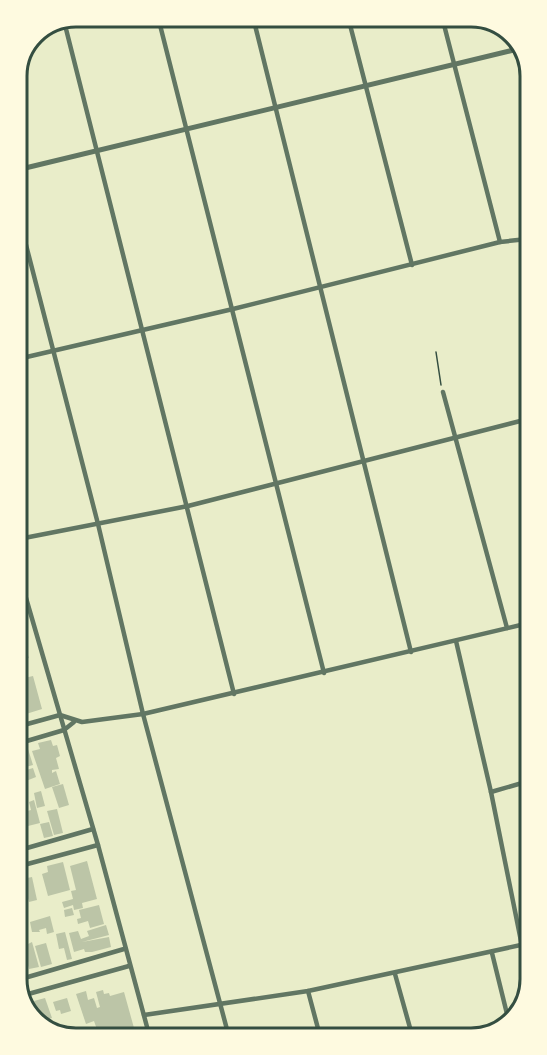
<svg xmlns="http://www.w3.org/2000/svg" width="547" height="1055" font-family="Inter,sans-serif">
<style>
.building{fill:#bcc5a7}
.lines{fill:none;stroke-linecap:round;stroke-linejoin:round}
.path{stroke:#344e41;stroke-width:1.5}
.minor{stroke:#617663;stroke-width:4.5}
.tertiary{stroke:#617663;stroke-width:5}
.rim{fill:none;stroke:#344e41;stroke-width:3}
</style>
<rect width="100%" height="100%" fill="#e9edc9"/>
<g class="building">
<path d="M 25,646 L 29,658 L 19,661 L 19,648 Z"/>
<path d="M 33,676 L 42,709 L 26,714 L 21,696 L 25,695 L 19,683 L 20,679 Z"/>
<path d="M 51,740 L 53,746 L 57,745 L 60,756 L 56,758 L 59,769 L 52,770 L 52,773 L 56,771 L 60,784 L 45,789 L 32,751 L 40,749 L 38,743 Z"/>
<path d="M 28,749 L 33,765 L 22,768 L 20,751 Z"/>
<path d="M 33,768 L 36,777 L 26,781 L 23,771 Z"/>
<path d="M 63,784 L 69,805 L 59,808 L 52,787 Z"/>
<path d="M 41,791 L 45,806 L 37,808 L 34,793 Z"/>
<path d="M 34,800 L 40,823 L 28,826 L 25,814 L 20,815 L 20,813 L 31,810 L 29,802 Z"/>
<path d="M 57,809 L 63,833 L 54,835 L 47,811 Z"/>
<path d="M 49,822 L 53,836 L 44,838 L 40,824 Z"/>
<path d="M 87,861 L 97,899 L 82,903 L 83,908 L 74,910 L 73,905 L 64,908 L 62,902 L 73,899 L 71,891 L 76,890 L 70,866 Z"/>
<path d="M 63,862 L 70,890 L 48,896 L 42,874 L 48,872 L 47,866 Z"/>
<path d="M 20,875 L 22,879 L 32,877 L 37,900 L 29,902 L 25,887 L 27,899 L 20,900 Z"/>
<path d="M 99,905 L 104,924 L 90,928 L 88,921 L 78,924 L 77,919 L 81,918 L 79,910 Z"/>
<path d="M 72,908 L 74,915 L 65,917 L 64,910 Z"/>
<path d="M 50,916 L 54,932 L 47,934 L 46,928 L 39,930 L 40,932 L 32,932 L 30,922 Z"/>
<path d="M 106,925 L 109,935 L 82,942 L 109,937 L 111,947 L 92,952 L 85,952 L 84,949 L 74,952 L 69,933 L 78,931 L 81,939 L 89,936 L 87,931 Z"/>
<path d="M 65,932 L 72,959 L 67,960 L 64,948 L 59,949 L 56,934 Z"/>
<path d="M 27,940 L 28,944 L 32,942 L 39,967 L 29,969 L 21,941 Z"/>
<path d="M 46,943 L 52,964 L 41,967 L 35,946 Z"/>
<path d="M 103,990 L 104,994 L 109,993 L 110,996 L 124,992 L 134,1028 L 117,1033 L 132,1031 L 134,1038 L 100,1038 L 94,1021 L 86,1024 L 76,994 L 86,991 L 88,1000 L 94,998 L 97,1008 L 100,1007 L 96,992 Z"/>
<path d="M 45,998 L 52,1018 L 41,1021 L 34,1001 Z"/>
<path d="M 67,998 L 71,1011 L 61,1014 L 60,1010 L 56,1011 L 53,1002 Z"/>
</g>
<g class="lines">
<path class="path" d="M 436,352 L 441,385"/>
<g class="minor">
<path d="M 158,17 L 324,673"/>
<path d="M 253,17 L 411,652"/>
<path d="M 348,17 L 412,265"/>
<path d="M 442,17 L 500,242"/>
<path d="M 64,21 L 234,694"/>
<path d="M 17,210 L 98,524 L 143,714 L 229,1037"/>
<path d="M 524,341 L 527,357"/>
<path d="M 18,359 L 233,309 L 500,242 L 527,239"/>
<path d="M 443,392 L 507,628"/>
<path d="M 19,539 L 188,506 L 528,419"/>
<path d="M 19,574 L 98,845 L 150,1038"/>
<path d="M 456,641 L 491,792 L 522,946"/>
<path d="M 20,726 L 60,715 L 82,722 L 143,714 L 529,623"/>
<path d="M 20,743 L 64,730 L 74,722"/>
<path d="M 491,792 L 529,781"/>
<path d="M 20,850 L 93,829"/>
<path d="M 20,866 L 98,845"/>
<path d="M 492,953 L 509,1022"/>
<path d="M 395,974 L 412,1035"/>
<path d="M 21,979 L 124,949"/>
<path d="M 308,991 L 320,1036"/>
<path d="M 21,996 L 129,966"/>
<path d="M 144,1015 L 308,991 L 530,943"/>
</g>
<path class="tertiary" d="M 17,170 L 522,48"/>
</g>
<path d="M0 0H547V1055H0ZM76 27H471A49 49 0 0 1 520 76V979A49 49 0 0 1 471 1028H76A49 49 0 0 1 27 979V76A49 49 0 0 1 76 27Z" fill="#fefae0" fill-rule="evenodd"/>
<path class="rim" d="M76 27H471A49 49 0 0 1 520 76V979A49 49 0 0 1 471 1028H76A49 49 0 0 1 27 979V76A49 49 0 0 1 76 27Z"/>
</svg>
